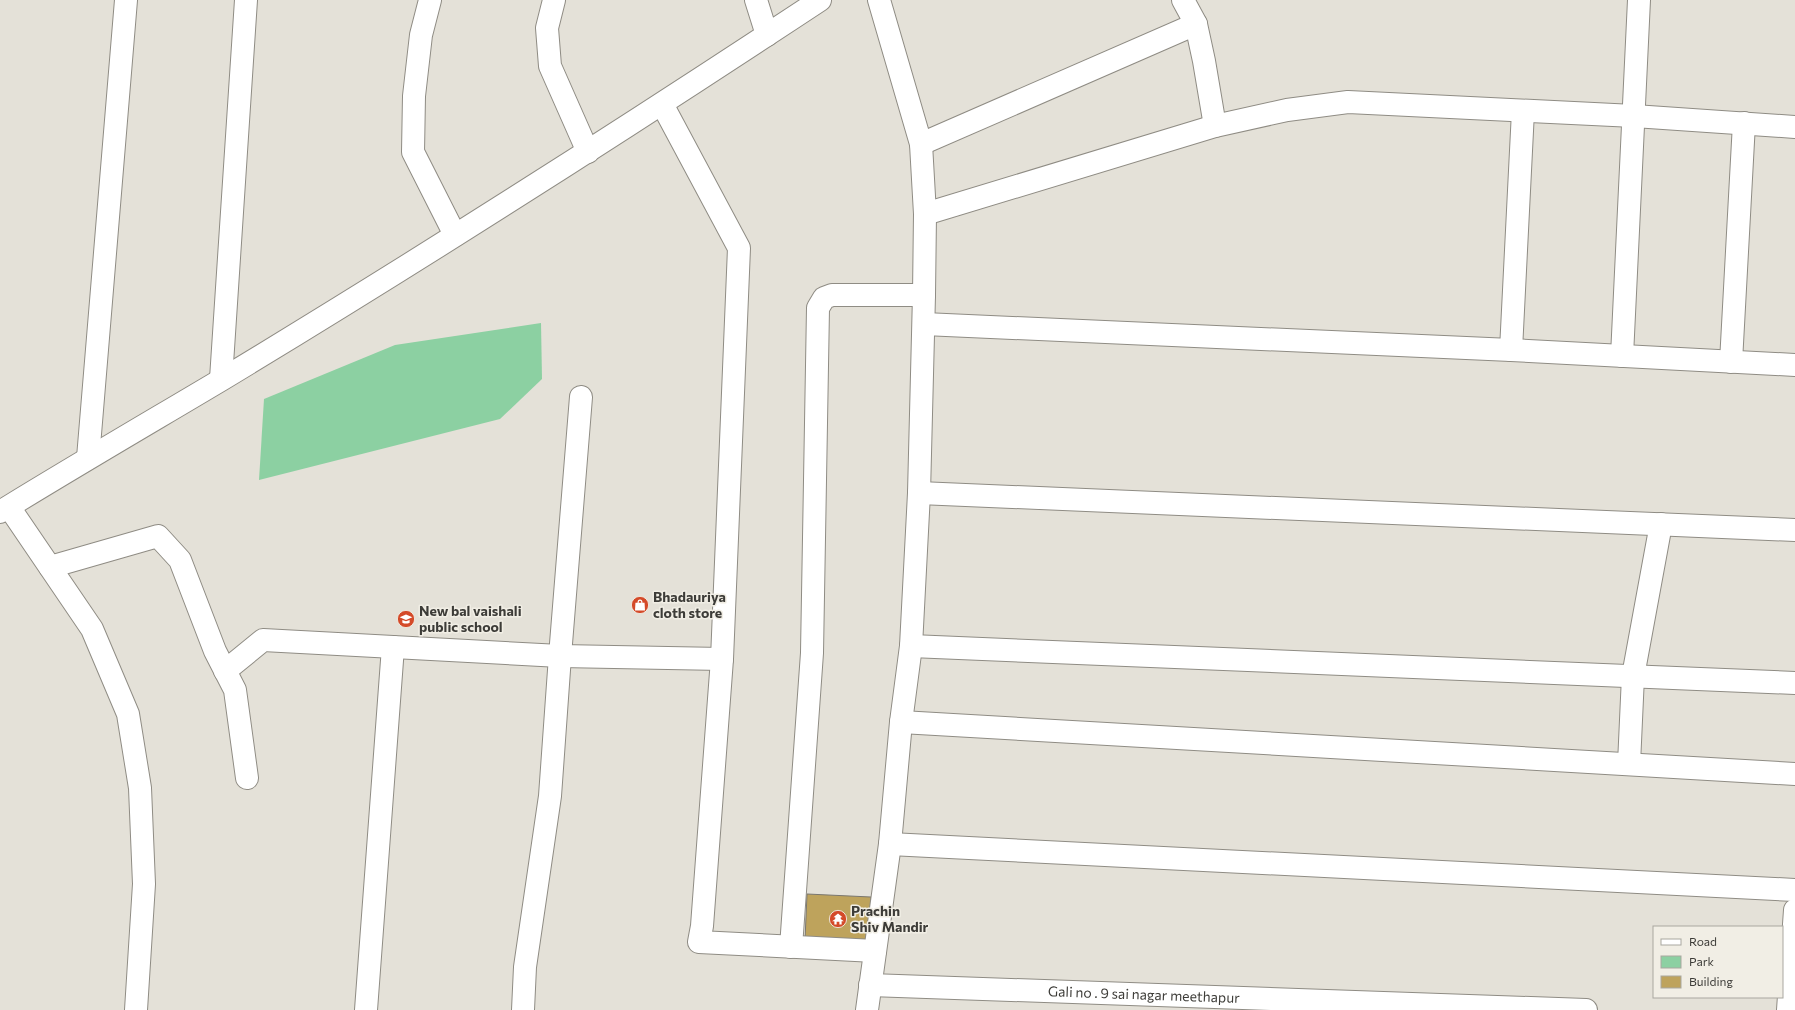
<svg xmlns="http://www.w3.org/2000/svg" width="1795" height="1010" font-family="Commissioner,sans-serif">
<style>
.green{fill:#8cd0a2}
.building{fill:#bea35c;stroke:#7a776f}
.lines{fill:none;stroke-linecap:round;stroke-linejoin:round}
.minor-casing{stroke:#8f8c84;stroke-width:24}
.minor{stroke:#fff;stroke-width:22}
.labels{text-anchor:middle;stroke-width:3;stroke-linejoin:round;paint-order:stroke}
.poi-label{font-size:14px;font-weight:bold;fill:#3d3c38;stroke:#f1eee5;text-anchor:start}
.street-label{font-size:14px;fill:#3d3c38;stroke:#f1eee5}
</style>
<rect width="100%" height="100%" fill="#e4e1d8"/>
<path class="green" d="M 541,323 L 542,379 L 500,419 L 259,480 L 264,399 L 395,345 Z"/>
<path class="building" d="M 807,894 L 871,897 L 869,944 L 805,940 Z"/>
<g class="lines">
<defs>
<g id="minor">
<path d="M 430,0 L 421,35 L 414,96 L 413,152 L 455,235"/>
<path d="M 554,0 L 547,28 L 550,66 L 588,152"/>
<path d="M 756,0 L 767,35"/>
<path d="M 1183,0 L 1196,24 L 1204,61 L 1215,126"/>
<path d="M 662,104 L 739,248 L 722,659 L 702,926 L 699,942 L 875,951"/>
<path d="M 921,144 L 1196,24"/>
<path d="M 925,214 L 1215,126 L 1287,110 L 1348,102 L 1634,116 L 1795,127"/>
<path d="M 924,324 L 1511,350 L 1795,365"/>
<path d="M 1511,350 L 1523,111"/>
<path d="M 1622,356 L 1639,0"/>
<path d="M 1731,362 L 1744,123"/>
<path d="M 221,379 L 246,0"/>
<path d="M 88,458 L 126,0"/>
<path d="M 919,493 L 1795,530"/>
<path d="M 9,507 L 92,629 L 128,714 L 140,788 L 144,884 L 136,1010"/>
<path d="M 0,512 C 73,467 147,424 221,380 C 423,258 623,130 820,0"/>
<path d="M 50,567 L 158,536 L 180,560 L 215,651 L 235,690 L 247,778"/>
<path d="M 911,646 L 1795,683"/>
<path d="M 225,671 L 263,640 L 560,656 L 722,659"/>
<path d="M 901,722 L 1795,774"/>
<path d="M 1629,764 L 1633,676 L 1661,524"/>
<path d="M 890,844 L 1795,890"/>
<path d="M 791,947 L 812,653 L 818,308 L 824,298 L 832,295 L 924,295"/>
<path id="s1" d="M 870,985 L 1586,1010"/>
<path d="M 366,1010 L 393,647"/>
<path d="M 523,1010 L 525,967 L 550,796 L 560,656 L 581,397"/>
<path d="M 867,1010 L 890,844 L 901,722 L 911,646 L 919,493 L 924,295 L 925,214 L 921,144 L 879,0"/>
<path d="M 1788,1010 L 1795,910"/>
</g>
</defs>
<use href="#minor" class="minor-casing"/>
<use href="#minor" class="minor"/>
</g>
<defs>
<symbol id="shop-disc" viewBox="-11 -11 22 22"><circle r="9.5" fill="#d44a29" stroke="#f1eee5"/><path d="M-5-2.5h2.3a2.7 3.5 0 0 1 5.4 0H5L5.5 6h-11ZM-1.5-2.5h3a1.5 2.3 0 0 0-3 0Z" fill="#fff"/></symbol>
<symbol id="school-disc" viewBox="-11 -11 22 22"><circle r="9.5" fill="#d44a29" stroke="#f1eee5"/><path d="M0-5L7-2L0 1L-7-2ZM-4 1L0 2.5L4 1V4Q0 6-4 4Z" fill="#fff"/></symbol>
<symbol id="temple-disc" viewBox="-11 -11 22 22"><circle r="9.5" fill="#d44a29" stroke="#f1eee5"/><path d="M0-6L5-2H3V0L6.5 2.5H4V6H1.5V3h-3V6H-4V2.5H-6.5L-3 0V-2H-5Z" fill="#fff"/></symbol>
</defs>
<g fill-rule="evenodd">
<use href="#shop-disc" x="630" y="595" width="20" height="20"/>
<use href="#school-disc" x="396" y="609" width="20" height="20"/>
<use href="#temple-disc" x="828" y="909" width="20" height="20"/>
</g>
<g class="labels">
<g class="poi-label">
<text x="653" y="602">Bhadauriya<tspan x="653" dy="16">cloth store</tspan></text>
<text x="419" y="616">New bal vaishali<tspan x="419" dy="16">public school</tspan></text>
<text x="851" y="916">Prachin<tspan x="851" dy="16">Shiv Mandir</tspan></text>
</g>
<g class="street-label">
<text dy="5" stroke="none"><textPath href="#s1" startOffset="274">Gali no . 9 sai nagar meethapur</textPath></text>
</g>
</g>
<rect x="1653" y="926" width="130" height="72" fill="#f1eee5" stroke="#a9a7a0"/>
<rect x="1661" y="939" width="20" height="6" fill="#ffffff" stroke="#a9a7a0"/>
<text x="1689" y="946" font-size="12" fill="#3d3c38">Road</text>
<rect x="1661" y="956" width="20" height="12" fill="#8cd0a2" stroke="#a9a7a0"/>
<text x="1689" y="966" font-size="12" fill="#3d3c38">Park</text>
<rect x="1661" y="976" width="20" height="12" fill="#bea35c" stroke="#a9a7a0"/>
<text x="1689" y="986" font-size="12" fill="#3d3c38">Building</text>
</svg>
